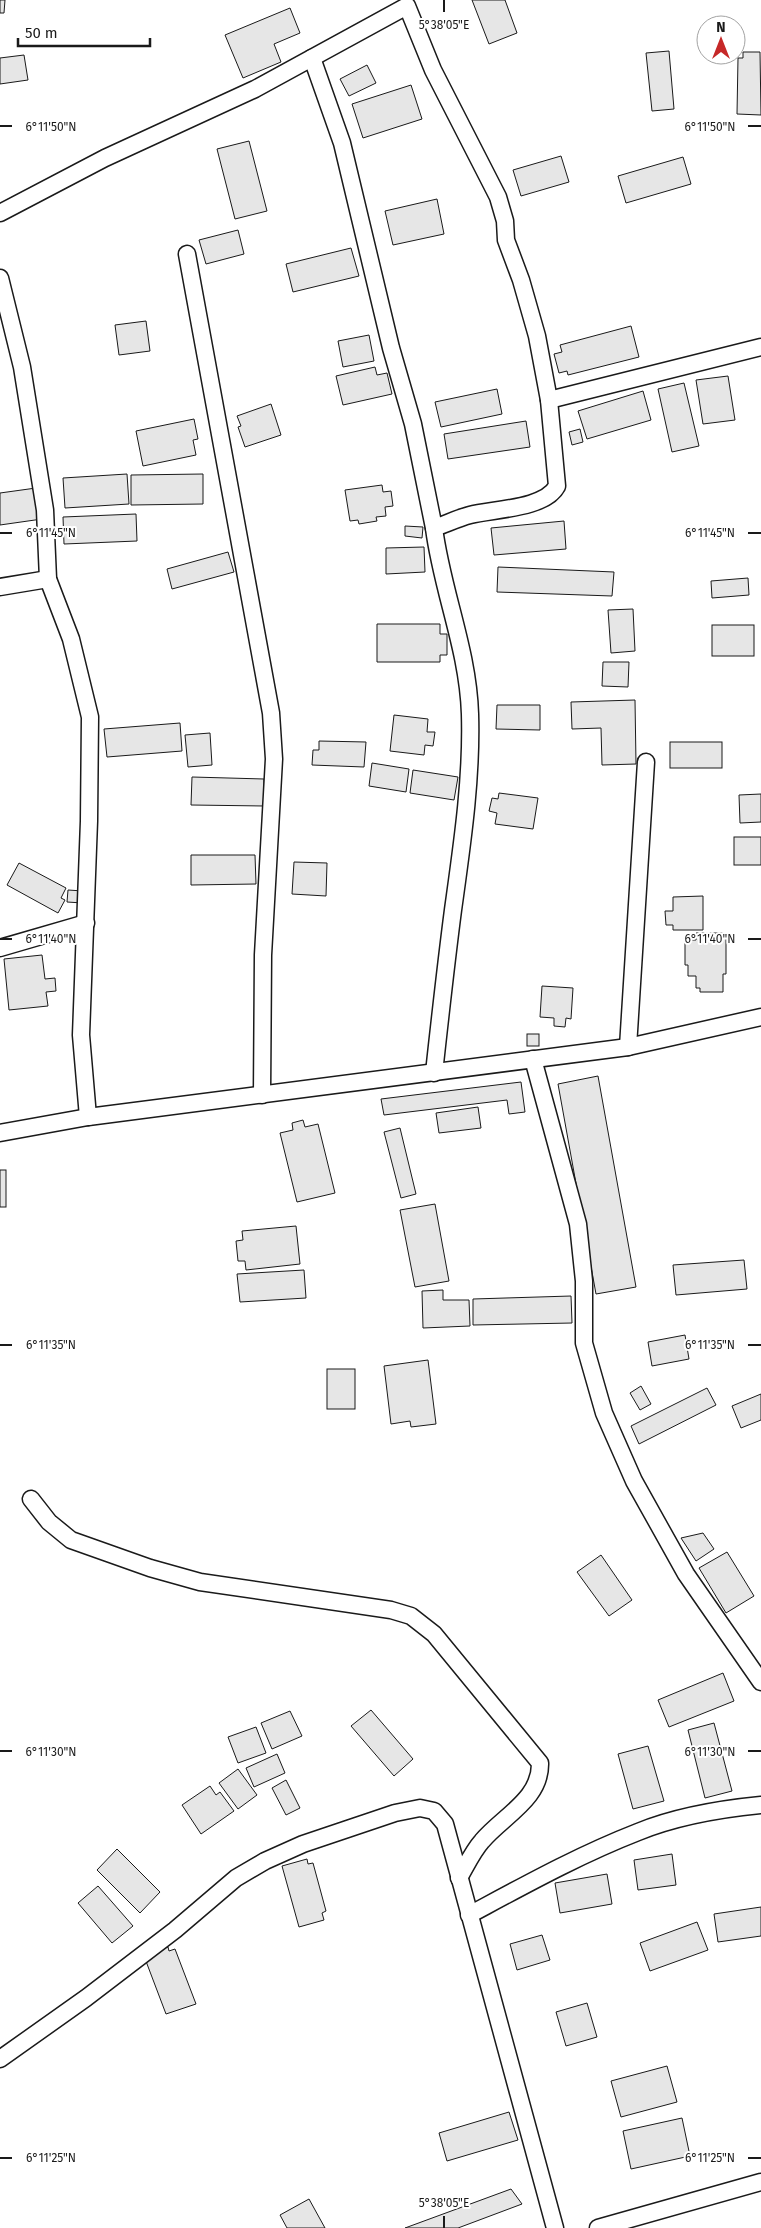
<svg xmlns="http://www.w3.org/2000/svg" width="761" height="2228" font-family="'Fira Sans',sans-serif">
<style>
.building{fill:#e6e6e6;stroke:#1a1a1a}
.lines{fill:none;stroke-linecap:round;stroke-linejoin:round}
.street-casing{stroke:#1a1a1a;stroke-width:19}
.street{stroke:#fff;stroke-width:16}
.ticks{fill:none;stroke:#1a1a1a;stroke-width:2}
.ticks-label{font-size:12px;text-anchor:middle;fill:#1a1a1a;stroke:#fff;stroke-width:4;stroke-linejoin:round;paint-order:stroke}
</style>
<rect width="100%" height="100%" fill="#fff"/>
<g class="building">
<path d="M 0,0 L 5,0 L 4,13 L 0,13 Z"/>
<path d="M 472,0 L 505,0 L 517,33 L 489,44 Z"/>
<path d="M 290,8 L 300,33 L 274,44 L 281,62 L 243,78 L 225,35 Z"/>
<path d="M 669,51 L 674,109 L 652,111 L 646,53 Z"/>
<path d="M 743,52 L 760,52 L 761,115 L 737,114 L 738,58 L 743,58 Z"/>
<path d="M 24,55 L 28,80 L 0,84 L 0,58 Z"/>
<path d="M 367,65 L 376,83 L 349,96 L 340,79 Z"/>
<path d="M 411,85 L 422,119 L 363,138 L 352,104 Z"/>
<path d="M 249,141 L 267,211 L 235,219 L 217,149 Z"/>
<path d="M 561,156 L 569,182 L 521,196 L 513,170 Z"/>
<path d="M 683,157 L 691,184 L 626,203 L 618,176 Z"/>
<path d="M 437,199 L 444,234 L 393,245 L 385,211 Z"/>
<path d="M 238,230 L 244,254 L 206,264 L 199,240 Z"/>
<path d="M 351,248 L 359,276 L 293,292 L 286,264 Z"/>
<path d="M 146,321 L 150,351 L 119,355 L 115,325 Z"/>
<path d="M 631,326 L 639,357 L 568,375 L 567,371 L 559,373 L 554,354 L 562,352 L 560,345 Z"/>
<path d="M 369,335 L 374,361 L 343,367 L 338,341 Z"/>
<path d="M 375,367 L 377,375 L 387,373 L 392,394 L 343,405 L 336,376 Z"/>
<path d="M 728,376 L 735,420 L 703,424 L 696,380 Z"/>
<path d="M 684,383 L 699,446 L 672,452 L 658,389 Z"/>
<path d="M 497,389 L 502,414 L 441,427 L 435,402 Z"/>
<path d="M 643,391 L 651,420 L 587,439 L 578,411 Z"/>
<path d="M 271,404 L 281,435 L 245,447 L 238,427 L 241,426 L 237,416 Z"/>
<path d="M 194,419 L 198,439 L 193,440 L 196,455 L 143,466 L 136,431 Z"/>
<path d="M 526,421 L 530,447 L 448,459 L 444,434 Z"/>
<path d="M 580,429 L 583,442 L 572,445 L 569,432 Z"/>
<path d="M 127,474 L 129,504 L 65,508 L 63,478 Z"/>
<path d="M 203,474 L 203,504 L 131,505 L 131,475 Z"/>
<path d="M 382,485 L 383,492 L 391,491 L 393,506 L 385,507 L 386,516 L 376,517 L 377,521 L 359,524 L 358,520 L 350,521 L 345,490 Z"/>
<path d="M 36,488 L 42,519 L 0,525 L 0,493 Z"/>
<path d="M 136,514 L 137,541 L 64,544 L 63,517 Z"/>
<path d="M 564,521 L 566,549 L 494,555 L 491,528 Z"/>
<path d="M 405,526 L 423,527 L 422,538 L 405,536 Z"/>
<path d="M 424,547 L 425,572 L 386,574 L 386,548 Z"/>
<path d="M 228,552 L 234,572 L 172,589 L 167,569 Z"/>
<path d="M 498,567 L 614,572 L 612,596 L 497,592 Z"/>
<path d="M 748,578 L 749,595 L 712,598 L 711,581 Z"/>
<path d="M 633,609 L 635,651 L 611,653 L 608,610 Z"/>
<path d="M 377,624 L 440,624 L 440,634 L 447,634 L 447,655 L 440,655 L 440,662 L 377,662 Z"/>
<rect x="712" y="625" width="42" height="31"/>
<path d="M 603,662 L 629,662 L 628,687 L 602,686 Z"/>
<path d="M 635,700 L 636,764 L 602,765 L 601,728 L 572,729 L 571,702 Z"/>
<path d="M 497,705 L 540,705 L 540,730 L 496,729 Z"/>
<path d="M 394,715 L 428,719 L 427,732 L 435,732 L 433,746 L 425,745 L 424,755 L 390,751 Z"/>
<path d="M 180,723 L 182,751 L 107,757 L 104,729 Z"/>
<path d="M 210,733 L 212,765 L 188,767 L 185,735 Z"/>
<path d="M 319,741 L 366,742 L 364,767 L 312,765 L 313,750 L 319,750 Z"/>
<rect x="670" y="742" width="52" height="26"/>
<path d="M 372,763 L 409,769 L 406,792 L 369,786 Z"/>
<path d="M 413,770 L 458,777 L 454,800 L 410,793 Z"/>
<path d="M 192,777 L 264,779 L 264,806 L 191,805 Z"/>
<path d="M 499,793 L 538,798 L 533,829 L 495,824 L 497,813 L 489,811 L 492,798 L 498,799 Z"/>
<path d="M 761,794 L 761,822 L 740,823 L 739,795 Z"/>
<rect x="734" y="837" width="27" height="28"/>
<path d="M 191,855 L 255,855 L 256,884 L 191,885 Z"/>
<path d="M 294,862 L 327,863 L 326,896 L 292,894 Z"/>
<path d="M 19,863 L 66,888 L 61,898 L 65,900 L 58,913 L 7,885 Z"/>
<path d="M 68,890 L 83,891 L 83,903 L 67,902 Z"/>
<path d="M 703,896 L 703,930 L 673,930 L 673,925 L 666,925 L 665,911 L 673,911 L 673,897 Z"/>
<path d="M 696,933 L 726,933 L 726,974 L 723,974 L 723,992 L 700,992 L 700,988 L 696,988 L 696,976 L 688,976 L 688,965 L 685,965 L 685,940 L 696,940 Z"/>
<path d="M 42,955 L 45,979 L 55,978 L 56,991 L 46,992 L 48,1006 L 9,1010 L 4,959 Z"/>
<path d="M 542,986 L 573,988 L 571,1019 L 566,1018 L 565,1027 L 554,1026 L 554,1018 L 540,1017 Z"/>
<rect x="527" y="1034" width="12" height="12"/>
<path d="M 598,1076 L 636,1287 L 596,1294 L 558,1084 Z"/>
<path d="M 521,1082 L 525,1112 L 509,1114 L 507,1100 L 384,1115 L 381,1099 Z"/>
<path d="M 478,1107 L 481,1128 L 439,1133 L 436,1113 Z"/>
<path d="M 303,1120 L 305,1127 L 318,1124 L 335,1193 L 297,1202 L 280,1133 L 293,1130 L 292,1123 Z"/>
<path d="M 400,1128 L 416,1194 L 401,1198 L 384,1132 Z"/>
<rect x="0" y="1170" width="6" height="37"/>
<path d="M 435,1204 L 449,1281 L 415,1287 L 400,1210 Z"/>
<path d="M 296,1226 L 300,1264 L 246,1270 L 245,1261 L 238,1261 L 236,1241 L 243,1240 L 242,1231 Z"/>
<path d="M 744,1260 L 747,1289 L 676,1295 L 673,1265 Z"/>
<path d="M 304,1270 L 306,1298 L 240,1302 L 237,1274 Z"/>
<path d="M 443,1290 L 443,1300 L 469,1300 L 470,1326 L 423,1328 L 422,1291 Z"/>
<path d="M 571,1296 L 572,1323 L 473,1325 L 473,1299 Z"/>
<path d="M 685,1335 L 689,1359 L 652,1366 L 648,1342 Z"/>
<path d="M 428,1360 L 436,1424 L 411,1427 L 410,1421 L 391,1424 L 384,1366 Z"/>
<rect x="327" y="1369" width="28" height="40"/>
<path d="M 641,1386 L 651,1404 L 640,1410 L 630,1393 Z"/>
<path d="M 707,1388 L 716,1405 L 639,1444 L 631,1426 Z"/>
<path d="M 761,1394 L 761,1420 L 741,1428 L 732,1406 Z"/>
<path d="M 703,1533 L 714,1549 L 696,1561 L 681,1538 Z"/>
<path d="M 727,1552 L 754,1596 L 726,1613 L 699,1568 Z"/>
<path d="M 601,1555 L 632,1600 L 609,1616 L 577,1572 Z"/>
<path d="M 723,1673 L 734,1701 L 669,1727 L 658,1700 Z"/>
<path d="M 371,1710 L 413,1759 L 394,1776 L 351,1726 Z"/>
<path d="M 290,1711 L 302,1736 L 272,1749 L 261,1723 Z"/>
<path d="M 714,1723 L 732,1791 L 705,1798 L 688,1730 Z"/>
<path d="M 256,1727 L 266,1753 L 238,1763 L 228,1737 Z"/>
<path d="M 648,1746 L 664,1801 L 633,1809 L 618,1754 Z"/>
<path d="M 277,1754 L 285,1773 L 254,1787 L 246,1768 Z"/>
<path d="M 238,1769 L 257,1795 L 238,1809 L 219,1783 Z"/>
<path d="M 286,1780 L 300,1808 L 286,1815 L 272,1788 Z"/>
<path d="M 210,1786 L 216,1795 L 220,1792 L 234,1811 L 201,1834 L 182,1805 Z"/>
<path d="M 117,1849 L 160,1892 L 140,1913 L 97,1870 Z"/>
<path d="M 672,1854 L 676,1885 L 638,1890 L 634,1860 Z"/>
<path d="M 307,1859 L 308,1864 L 313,1863 L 326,1911 L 322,1913 L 324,1920 L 299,1927 L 282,1866 Z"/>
<path d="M 607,1874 L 612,1904 L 560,1913 L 555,1883 Z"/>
<path d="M 98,1886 L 133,1926 L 112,1943 L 78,1903 Z"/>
<path d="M 761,1907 L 761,1936 L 718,1942 L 714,1914 Z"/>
<path d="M 697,1922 L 708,1950 L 650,1971 L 640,1943 Z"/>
<path d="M 542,1935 L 550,1960 L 517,1970 L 510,1944 Z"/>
<path d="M 168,1947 L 169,1951 L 175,1949 L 196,2004 L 166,2014 L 144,1956 Z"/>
<path d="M 587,2003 L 597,2037 L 566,2046 L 556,2012 Z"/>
<path d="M 667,2066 L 677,2102 L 621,2117 L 611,2081 Z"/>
<path d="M 509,2112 L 518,2140 L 447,2161 L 439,2133 Z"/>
<path d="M 682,2118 L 690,2156 L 631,2169 L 623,2131 Z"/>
<path d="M 511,2189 L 522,2204 L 458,2228 L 405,2228 Z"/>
<path d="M 309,2199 L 325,2228 L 287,2228 L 280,2215 Z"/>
</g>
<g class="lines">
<defs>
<g id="street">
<path d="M 312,58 L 342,143 L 391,348 L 413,424 L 434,528"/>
<path d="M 0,213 L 105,158 L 255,89 L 407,6 L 433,70 L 498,197 L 505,221 L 506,240 L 521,280 L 537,336 L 549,400 L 557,486 C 545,509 493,509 470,515 C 458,518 446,524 434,528 C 442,591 468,649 470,714 C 472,779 462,845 453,910 C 446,964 440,1018 434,1073"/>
<path d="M 187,254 L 271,713 L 274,759 L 263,955 L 262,1095"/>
<path d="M 0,278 L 22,367 L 45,510 L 48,579 L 71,639 L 90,717 L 89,821 L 81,1035 L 88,1117"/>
<path d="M 549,400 L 761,347"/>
<path d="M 0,587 L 48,579"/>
<path d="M 0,948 L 86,923"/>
<path d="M 628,1047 L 646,762"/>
<path d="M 533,1059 L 578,1224 L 584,1281 L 584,1343 L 604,1413 L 634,1481 L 686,1574 L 761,1682"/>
<path d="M 0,1133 L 88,1117 L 628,1047 L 761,1017"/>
<path d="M 31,1499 L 49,1522 L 71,1540 L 150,1568 L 200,1582 L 391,1610 L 411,1616 L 434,1634 L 540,1763 C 541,1799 503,1816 482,1841 C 473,1851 466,1866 459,1878"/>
<path d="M 469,1915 C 525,1885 579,1855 638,1832 C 677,1816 720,1809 761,1805"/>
<path d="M 0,2059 L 86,1998 L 175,1930 L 236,1878 L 265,1861 L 303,1844 L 395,1813 L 420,1808 L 434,1811 L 445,1824 L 555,2228"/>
<path d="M 598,2228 L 761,2182"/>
</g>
</defs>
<use href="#street" class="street-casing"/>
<use href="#street" class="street"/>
</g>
<path class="ticks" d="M 444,0 L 444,12M 0,126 L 12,126M 748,126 L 761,126M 0,533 L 12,533M 748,533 L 761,533M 0,939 L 12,939M 748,939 L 761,939M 0,1345 L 12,1345M 748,1345 L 761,1345M 0,1751 L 12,1751M 748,1751 L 761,1751M 0,2158 L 12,2158M 748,2158 L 761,2158M 444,2216 L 444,2228"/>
<g class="ticks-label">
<text x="444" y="29">5°38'05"E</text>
<text x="51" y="131">6°11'50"N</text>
<text x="710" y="131">6°11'50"N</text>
<text x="51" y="537">6°11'45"N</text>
<text x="710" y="537">6°11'45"N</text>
<text x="51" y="943">6°11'40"N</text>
<text x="710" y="943">6°11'40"N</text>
<text x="51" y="1349">6°11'35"N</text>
<text x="710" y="1349">6°11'35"N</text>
<text x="51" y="1756">6°11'30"N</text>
<text x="710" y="1756">6°11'30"N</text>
<text x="51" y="2162">6°11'25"N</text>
<text x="710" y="2162">6°11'25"N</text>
<text x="444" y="2207">5°38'05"E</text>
</g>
<g transform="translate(721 40)"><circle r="24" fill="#ffffff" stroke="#a3a3a3"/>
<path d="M0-4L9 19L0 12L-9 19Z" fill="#c62828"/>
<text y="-8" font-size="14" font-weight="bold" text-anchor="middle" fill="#1a1a1a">N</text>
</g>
<path d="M18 38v8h132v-8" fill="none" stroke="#1a1a1a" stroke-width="2.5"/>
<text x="25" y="38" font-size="15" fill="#1a1a1a" stroke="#ffffff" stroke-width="4" paint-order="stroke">50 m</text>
</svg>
